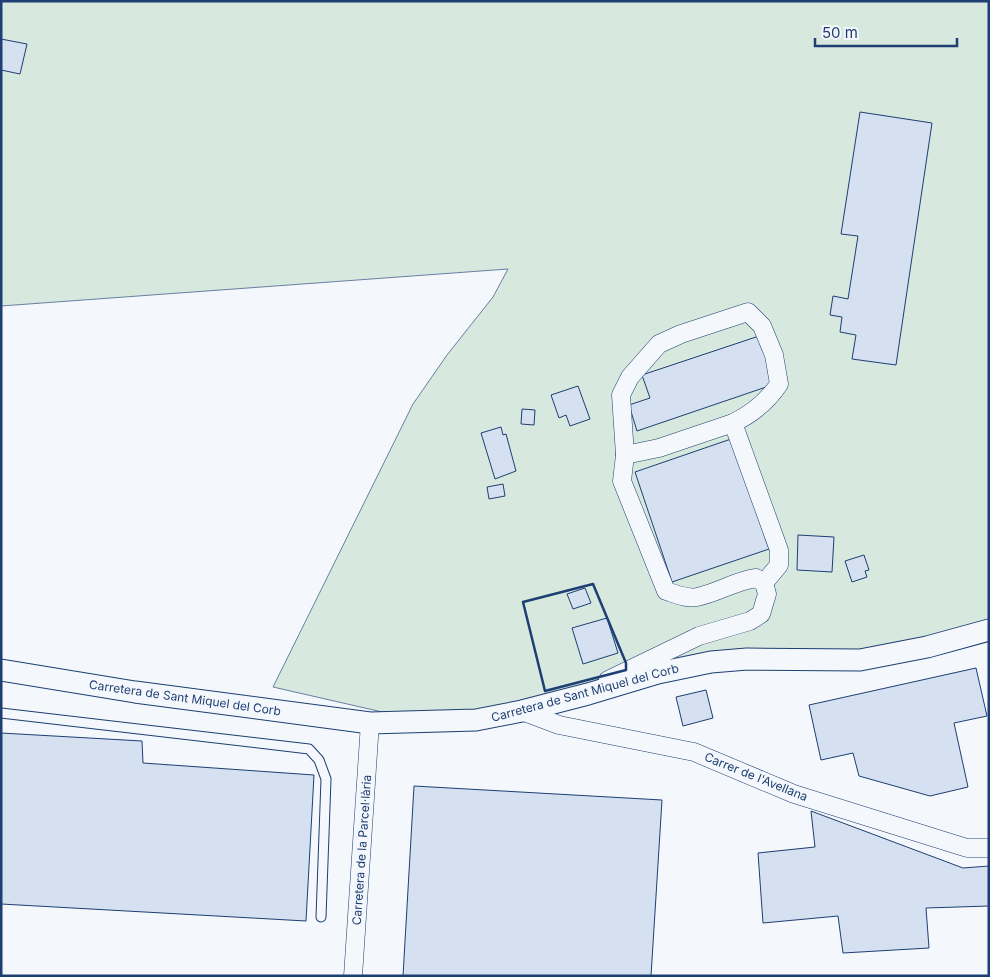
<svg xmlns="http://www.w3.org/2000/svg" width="990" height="977" font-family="Inter,sans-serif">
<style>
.green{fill:#d7e8df;stroke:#687fa3}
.building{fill:#d5e0f0;stroke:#1d3f73}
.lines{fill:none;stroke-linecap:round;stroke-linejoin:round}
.service-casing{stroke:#1d3f73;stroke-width:11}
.minor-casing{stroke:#1d3f73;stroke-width:19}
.tertiary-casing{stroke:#1d3f73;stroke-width:23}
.service{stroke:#f4f7fb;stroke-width:9}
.minor{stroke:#f4f7fb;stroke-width:18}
.tertiary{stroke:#f4f7fb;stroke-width:21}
.wall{stroke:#1d3f73;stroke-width:2.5}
.labels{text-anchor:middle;stroke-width:4;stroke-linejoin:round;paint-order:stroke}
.street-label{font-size:12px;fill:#1d3f73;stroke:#f4f7fb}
</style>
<rect width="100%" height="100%" fill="#f4f7fb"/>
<path class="green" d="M 1,1 L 989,1 L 989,635 L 737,663 L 574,706 L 404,717 L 273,687 L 413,404 L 447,355 L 493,297 L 508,269 L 1,306 Z"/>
<g class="building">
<path d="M 1,39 L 27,44 L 20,74 L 1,70 Z"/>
<path d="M 860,112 L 932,123 L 896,365 L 852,359 L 856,335 L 840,332 L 842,317 L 830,315 L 833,296 L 848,299 L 858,236 L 841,234 Z"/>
<path d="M 759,336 L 775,384 L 637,431 L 629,405 L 650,398 L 642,375 Z"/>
<path d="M 578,386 L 590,419 L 570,426 L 566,415 L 559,418 L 551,395 Z"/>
<path d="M 522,409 L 535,410 L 534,425 L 521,424 Z"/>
<path d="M 501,427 L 503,435 L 506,434 L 516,471 L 495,479 L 481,433 Z"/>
<path d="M 731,439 L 769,549 L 672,582 L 635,472 Z"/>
<path d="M 503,484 L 505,496 L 489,499 L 487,487 Z"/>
<path d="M 798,535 L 834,537 L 832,572 L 797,570 Z"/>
<path d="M 864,555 L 869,570 L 865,571 L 867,577 L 852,582 L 845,561 Z"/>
<path d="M 585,588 L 591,603 L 573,609 L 567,594 Z"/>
<path d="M 607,618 L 618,653 L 583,664 L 572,628 Z"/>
<path d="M 976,668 L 987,716 L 954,723 L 968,787 L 930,796 L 859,776 L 853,753 L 821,760 L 809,705 Z"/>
<path d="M 706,690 L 713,718 L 683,726 L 676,697 Z"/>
<path d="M 1,733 L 142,741 L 143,763 L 314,775 L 306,921 L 1,904 Z"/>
<path d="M 414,786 L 662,800 L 651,976 L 403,976 Z"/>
<path d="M 811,811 L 963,868 L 989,866 L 989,906 L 926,908 L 929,948 L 843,953 L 838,916 L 763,923 L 758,853 L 815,847 Z"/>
</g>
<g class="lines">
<defs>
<path id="service" d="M 1,713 L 309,749 L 319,760 L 326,779 L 321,917"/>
<g id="minor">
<path d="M 625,455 L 659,448 L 733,423 L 779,550 L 779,565 L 764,583"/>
<path d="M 608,680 L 699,636 L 750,621 L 761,614 L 767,594 L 764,583 L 756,578 C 735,581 717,593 697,597 C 686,599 676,594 666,591 L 622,481 L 625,455 L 621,395 L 630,377 L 659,344 L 681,334 L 748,312 L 762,326 L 774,355 L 779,384 C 767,402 752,414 733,423"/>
<path d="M 522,711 L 559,725 L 694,752 L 794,794 L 967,848 L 989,848"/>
<path d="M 353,976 L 370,723"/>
</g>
<path id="tertiary" d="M 1,670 L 135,692 L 370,723 L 476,720 L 522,711 L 588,694 L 658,673 L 711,662 L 747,659 L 860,660 L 927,647 L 989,630"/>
</defs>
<use href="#service" class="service-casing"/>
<use href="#minor" class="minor-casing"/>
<use href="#tertiary" class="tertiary-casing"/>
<use href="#service" class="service"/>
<use href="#minor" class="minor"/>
<use href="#tertiary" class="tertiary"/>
<path class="wall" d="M 593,584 L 626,663 L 626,670 L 545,691 L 523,602 Z"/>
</g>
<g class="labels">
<g class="street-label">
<text transform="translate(585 693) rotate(-15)" y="4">Carretera de Sant Miquel del Corb</text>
<text transform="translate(185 698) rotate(8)" y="4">Carretera de Sant Miquel del Corb</text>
<text transform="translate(756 777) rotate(22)" y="4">Carrer de l'Avellana</text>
<text transform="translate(362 850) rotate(-86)" y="4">Carretera de la Parcel·lària</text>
</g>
</g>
<rect width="990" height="977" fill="none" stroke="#1d3f73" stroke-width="5"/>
<path d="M815 38v8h142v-8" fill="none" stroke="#1d3f73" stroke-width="2.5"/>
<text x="822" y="38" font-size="15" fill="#1d3f73" stroke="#f4f7fb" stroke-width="4" paint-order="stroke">50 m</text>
</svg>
